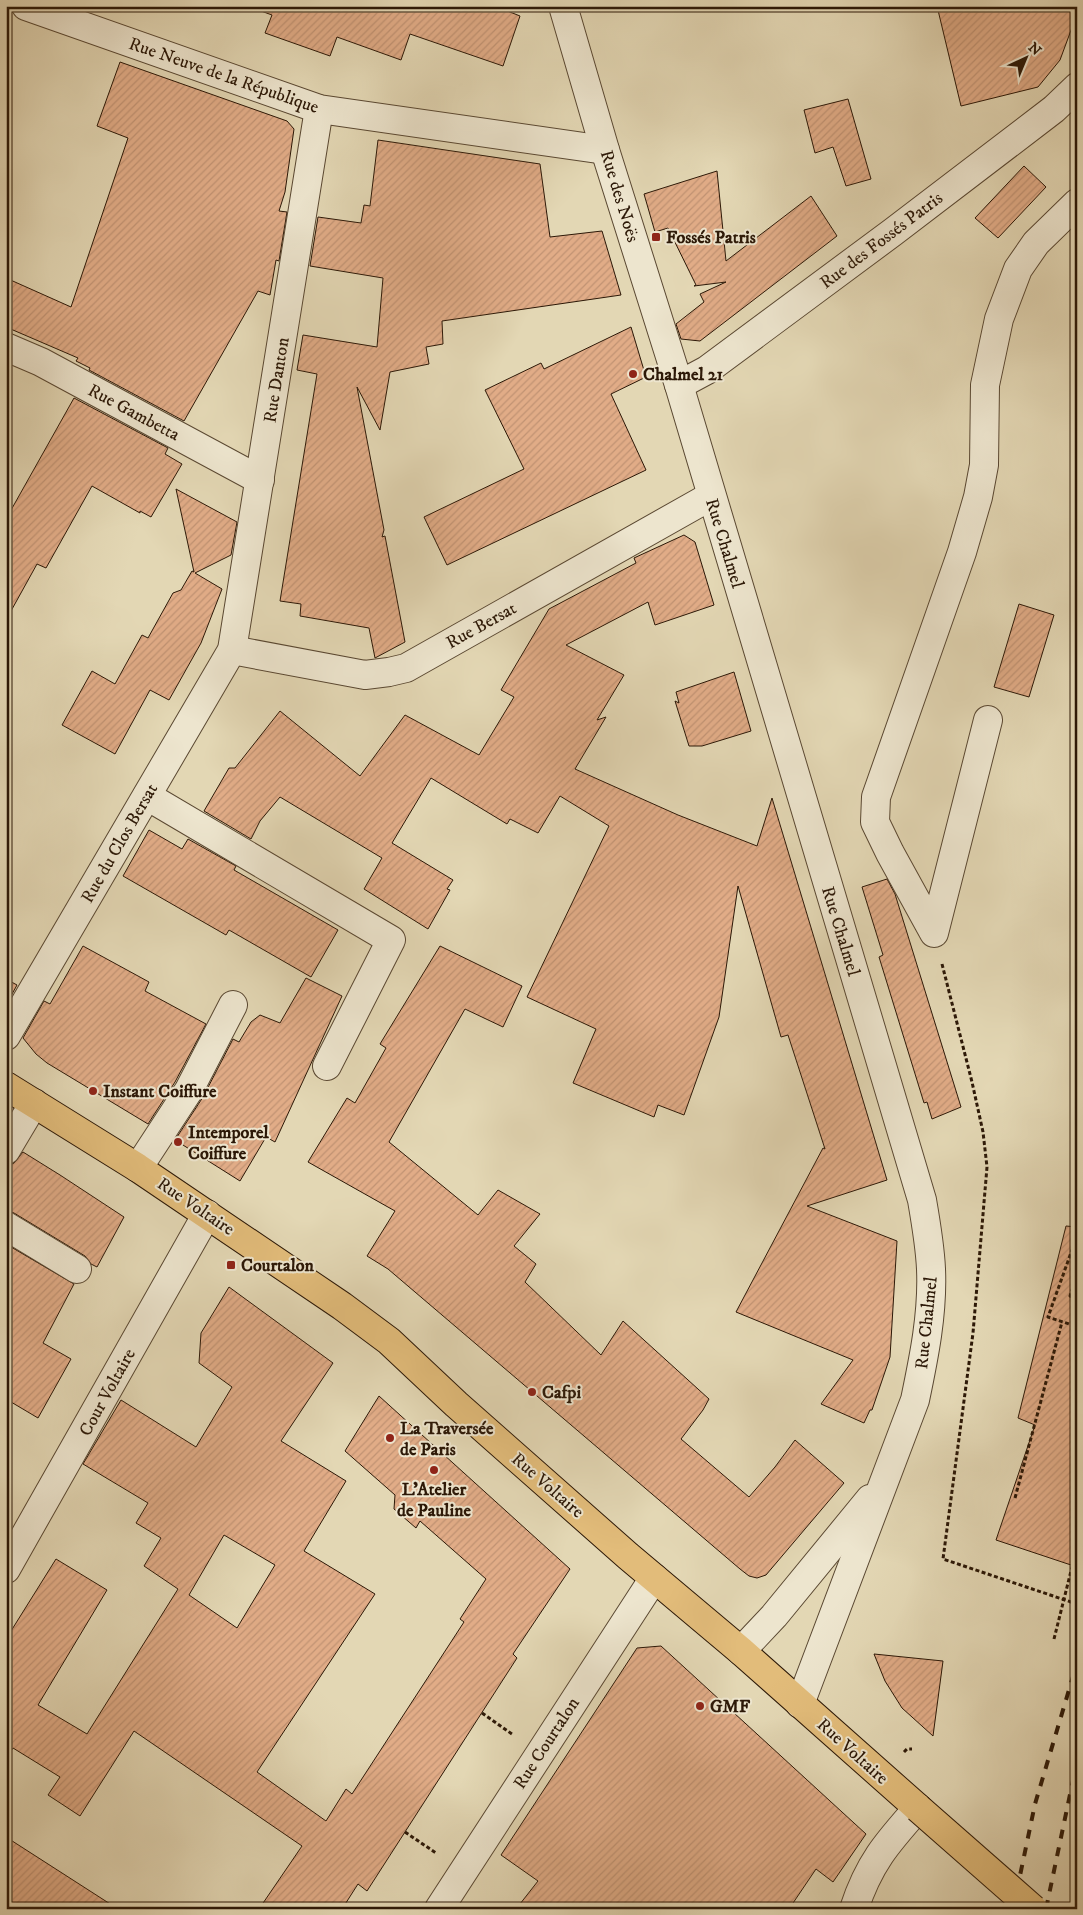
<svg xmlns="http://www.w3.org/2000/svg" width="1083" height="1915" font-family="'IM FELL DW Pica',serif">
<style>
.building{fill:url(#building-hatch);stroke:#2c1807;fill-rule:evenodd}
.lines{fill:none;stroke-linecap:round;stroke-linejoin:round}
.minor-casing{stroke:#5a4832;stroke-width:30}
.major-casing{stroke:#2c1807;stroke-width:30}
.path{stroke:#2c1807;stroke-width:3;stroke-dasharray:4 2.5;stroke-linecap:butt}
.minor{stroke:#ede5ce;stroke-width:28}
.major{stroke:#e2bc7a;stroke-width:28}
.rail{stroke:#2c1807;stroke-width:4;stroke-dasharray:9 9;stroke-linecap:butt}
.major-bridge-casing{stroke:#2c1807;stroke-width:30;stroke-linecap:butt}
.major-bridge{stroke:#e2bc7a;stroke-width:28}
.poi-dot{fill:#8f2418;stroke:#ede5ce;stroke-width:2}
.labels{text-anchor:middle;stroke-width:4;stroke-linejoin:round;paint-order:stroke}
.street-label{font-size:18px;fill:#2c1807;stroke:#ede5ce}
.poi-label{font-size:18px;font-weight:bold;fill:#2c1807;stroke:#ede5ce;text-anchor:start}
</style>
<defs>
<pattern id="building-hatch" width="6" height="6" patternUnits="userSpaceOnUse" patternTransform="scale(1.25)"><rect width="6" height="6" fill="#e1ac87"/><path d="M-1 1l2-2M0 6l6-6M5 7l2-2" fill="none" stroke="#c19373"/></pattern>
</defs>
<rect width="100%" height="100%" fill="#e3d7b4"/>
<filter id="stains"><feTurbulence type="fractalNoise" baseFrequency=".004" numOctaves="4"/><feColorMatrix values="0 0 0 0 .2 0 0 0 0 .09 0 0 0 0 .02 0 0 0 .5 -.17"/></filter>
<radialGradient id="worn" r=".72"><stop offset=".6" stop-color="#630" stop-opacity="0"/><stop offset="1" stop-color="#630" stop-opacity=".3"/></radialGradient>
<g class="building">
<path d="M 262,6 L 495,6 L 520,16 L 503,66 L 410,34 L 401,60 L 337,37 L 330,56 L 265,33 L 272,15 L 261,11 Z"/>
<path d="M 937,6 L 1077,6 L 1077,14 L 1060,60 L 1038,87 L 961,106 Z"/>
<path d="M 120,62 L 287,121 L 294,129 L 285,192 L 279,211 L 287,212 L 279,261 L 276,260 L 270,295 L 258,291 L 184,421 L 89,370 L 90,368 L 76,361 L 78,358 L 6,327 L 6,278 L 71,307 L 128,138 L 97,126 Z"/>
<path d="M 848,99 L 871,179 L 846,186 L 833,147 L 815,153 L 804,110 Z"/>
<path d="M 378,140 L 540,164 L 550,237 L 602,231 L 621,295 L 442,321 L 443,344 L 426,347 L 429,364 L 390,372 L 380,430 L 357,387 L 384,530 L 382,537 L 385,536 L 405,642 L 375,658 L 369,628 L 300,616 L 301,604 L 280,601 L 317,374 L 297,370 L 303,335 L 377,347 L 383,278 L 310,266 L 318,217 L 361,223 L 364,205 L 370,206 Z"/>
<path d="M 1024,166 L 1046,187 L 998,238 L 975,218 Z"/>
<path d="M 717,171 L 726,261 L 811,196 L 837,236 L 700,341 L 681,339 L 676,324 L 704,302 L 700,294 L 726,282 L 694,286 L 696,285 L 668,228 L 655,232 L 644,194 Z"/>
<path d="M 631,327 L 646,377 L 611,394 L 646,470 L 447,565 L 424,517 L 524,469 L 485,390 L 541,363 L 544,369 Z"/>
<path d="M 74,398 L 168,448 L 165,454 L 182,464 L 151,517 L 140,511 L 140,513 L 92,486 L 46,568 L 37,564 L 6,620 L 6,519 Z"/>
<path d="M 176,489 L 237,522 L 231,555 L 195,573 L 222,589 L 201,643 L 169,700 L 150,690 L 115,754 L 62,725 L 92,671 L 115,684 L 142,635 L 148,638 L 173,593 L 181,590 L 192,571 L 194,572 Z"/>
<path d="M 684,535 L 695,542 L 714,605 L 655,625 L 648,602 L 566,645 L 624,675 L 597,720 L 606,717 L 575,769 L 678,815 L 757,846 L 772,798 L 887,1180 L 807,1206 L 897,1241 L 890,1357 L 872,1410 L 870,1410 L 864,1423 L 821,1404 L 853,1360 L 736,1312 L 823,1148 L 825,1149 L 788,1035 L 781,1037 L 738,886 L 719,1017 L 684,1115 L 658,1105 L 654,1117 L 573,1083 L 596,1029 L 527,997 L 609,826 L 560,796 L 538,833 L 510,819 L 507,824 L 431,778 L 392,843 L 453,880 L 447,889 L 450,890 L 428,929 L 364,889 L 382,858 L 280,797 L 260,821 L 251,839 L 204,811 L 229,768 L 235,768 L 280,711 L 360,776 L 405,715 L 479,755 L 514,697 L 501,690 L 549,609 L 636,563 L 634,558 Z"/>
<path d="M 1019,604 L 1054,615 L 1029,697 L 994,687 Z"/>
<path d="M 734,672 L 751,731 L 702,746 L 689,746 L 675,701 L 679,703 L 676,692 Z"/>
<path d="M 149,830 L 182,849 L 188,839 L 236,866 L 234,870 L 338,930 L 311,977 L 229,930 L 226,935 L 123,876 Z"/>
<path d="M 887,879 L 895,894 L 961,1107 L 932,1119 L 927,1102 L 924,1103 L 879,957 L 883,955 L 862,887 Z"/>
<path d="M 83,946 L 149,982 L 145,991 L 206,1024 L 175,1082 L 148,1124 L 47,1063 L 36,1054 L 23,1038 L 44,1001 L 50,1004 Z"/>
<path d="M 440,946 L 522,986 L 503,1027 L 465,1009 L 389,1142 L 478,1215 L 498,1190 L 540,1214 L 514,1246 L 536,1264 L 525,1282 L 601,1355 L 623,1321 L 709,1399 L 703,1410 L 681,1439 L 749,1497 L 775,1467 L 795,1440 L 844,1483 L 766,1575 L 757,1578 L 749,1576 L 740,1569 L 388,1269 L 367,1256 L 395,1211 L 308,1162 L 347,1098 L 355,1103 L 386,1048 L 380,1044 Z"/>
<path d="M 306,978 L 342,996 L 275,1142 L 266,1137 L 240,1181 L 175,1140 L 203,1097 L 233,1039 L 239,1042 L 251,1022 L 260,1015 L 280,1023 Z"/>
<path d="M 6,979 L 17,985 L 6,1005 Z"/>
<path d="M 23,1152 L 60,1175 L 124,1217 L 97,1267 L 91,1264 L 85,1256 L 14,1213 L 6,1210 L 6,1167 L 14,1163 Z"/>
<path d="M 1066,1226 L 1077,1227 L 1077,1567 L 996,1540 L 1035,1425 L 1018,1418 Z"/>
<path d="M 6,1244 L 74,1284 L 43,1343 L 71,1359 L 38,1418 L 6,1399 Z"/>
<path d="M 229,1287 L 333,1363 L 281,1441 L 346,1481 L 304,1551 L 375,1594 L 257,1772 L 326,1821 L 346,1789 L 352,1794 L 464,1622 L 460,1619 L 486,1579 L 420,1521 L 416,1528 L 394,1509 L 395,1495 L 345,1451 L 379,1396 L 570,1569 L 513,1654 L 517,1658 L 367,1891 L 358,1884 L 342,1909 L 259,1909 L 302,1846 L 134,1731 L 80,1816 L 48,1795 L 60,1777 L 13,1748 L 6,1759 L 6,1639 L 56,1559 L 107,1590 L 38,1705 L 87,1734 L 178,1589 L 144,1566 L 161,1538 L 136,1523 L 148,1503 L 83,1464 L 121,1400 L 196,1447 L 232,1387 L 199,1363 L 201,1333 ZM 224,1535 L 275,1565 L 237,1628 L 189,1595 Z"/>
<path d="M 661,1646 L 866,1834 L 833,1882 L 816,1869 L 789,1909 L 516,1909 L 538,1881 L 501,1855 L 637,1648 Z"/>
<path d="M 874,1654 L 943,1661 L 933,1736 L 902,1708 L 885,1681 Z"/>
<path d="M 6,1837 L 118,1909 L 6,1909 Z"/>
</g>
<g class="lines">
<defs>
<g id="minor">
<path d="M 26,6 L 319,109 L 605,150"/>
<path d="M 563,6 L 605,150 L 679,385 L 922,1200 C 926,1223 930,1246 931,1269 C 933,1313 924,1357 915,1400 L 800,1704"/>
<path d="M 6,347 L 41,362 L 260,480"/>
<path d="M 679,385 L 707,370 L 893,232 L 1054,109 L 1077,87"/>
<path d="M 232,650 L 365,675 L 389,672 L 406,668 L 711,496"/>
<path d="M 988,720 L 934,933 L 890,853 L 875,822 L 876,797 L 962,552 L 978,497 L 984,465 L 985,385 L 999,319 L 1018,269 L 1036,243 L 1077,203"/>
<path d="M 147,796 L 391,940 L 327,1066"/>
<path d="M 6,1036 L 232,650 L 319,109"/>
<path d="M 6,1150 L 34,1103"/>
<path d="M 138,1168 L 189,1090 L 233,1005"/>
<path d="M 6,1226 L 77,1269"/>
<path d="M 6,1569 L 207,1214"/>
<path d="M 741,1651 L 774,1616 L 870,1499"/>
<path d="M 439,1909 L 654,1578"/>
<path d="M 854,1909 C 869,1863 887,1843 918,1808"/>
</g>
<path id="major" d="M 6,1086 L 138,1168 L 342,1306 L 389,1341 L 456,1404 L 628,1556 L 741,1651 L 918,1808"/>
</defs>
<use href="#minor" class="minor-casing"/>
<use href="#major" class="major-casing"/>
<g class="path">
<path d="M 942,964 L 972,1082 L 983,1132 L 987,1167 L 973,1333 L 943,1559 L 1077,1604"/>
<path d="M 1077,1236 L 1048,1317 L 1075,1326 L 1077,1320"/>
<path d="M 1077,1275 L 1070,1296 L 1077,1299"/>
<path d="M 1015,1498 L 1062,1322"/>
<path d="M 1054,1639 L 1077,1547"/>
<path d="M 482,1713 L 512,1734"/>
<path d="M 904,1752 L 907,1749 L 912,1749"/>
<path d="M 405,1832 L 436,1853"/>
</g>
<use href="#minor" class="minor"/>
<use href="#major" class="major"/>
<g class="rail">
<path d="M 1013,1909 L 1035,1804 L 1077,1663"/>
<path d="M 1046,1909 L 1077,1761"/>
</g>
<defs>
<path id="major-bridge" d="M 918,1808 L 1033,1909"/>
</defs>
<use href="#major-bridge" class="major-bridge-casing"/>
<use href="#major-bridge" class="major-bridge"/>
</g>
<g class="poi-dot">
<rect x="651" y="232" width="10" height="10" rx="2.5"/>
<circle cx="633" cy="374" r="5"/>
<circle cx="93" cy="1091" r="5"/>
<circle cx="178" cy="1142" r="5"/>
<rect x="226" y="1260" width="10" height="10" rx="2.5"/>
<circle cx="532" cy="1392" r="5"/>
<circle cx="390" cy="1438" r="5"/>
<circle cx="434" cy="1470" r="5"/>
<circle cx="700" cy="1706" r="5"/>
</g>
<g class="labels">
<g class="street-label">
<text transform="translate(224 75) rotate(19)" y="6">Rue Neuve de la République</text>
<text transform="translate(620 196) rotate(73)" y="6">Rue des Noës</text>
<text transform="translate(881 240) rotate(-37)" y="6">Rue des Fossés Patris</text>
<text transform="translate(276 380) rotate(-81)" y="6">Rue Danton</text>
<text transform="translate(134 412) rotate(28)" y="6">Rue Gambetta</text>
<text transform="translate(725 543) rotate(73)" y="6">Rue Chalmel</text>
<text transform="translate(481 625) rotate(-29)" y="6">Rue Bersat</text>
<text transform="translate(119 843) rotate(-60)" y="6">Rue du Clos Bersat</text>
<text transform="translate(841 931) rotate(73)" y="6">Rue Chalmel</text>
<text transform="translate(196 1206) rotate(34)" y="6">Rue Voltaire</text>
<text transform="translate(926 1323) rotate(-84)" y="6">Rue Chalmel</text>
<text transform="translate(107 1392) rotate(-61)" y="6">Cour Voltaire</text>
<text transform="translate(548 1485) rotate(41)" y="6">Rue Voltaire</text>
<text transform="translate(546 1743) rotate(-57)" y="6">Rue Courtalon</text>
<text transform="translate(853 1751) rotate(42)" y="6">Rue Voltaire</text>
</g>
<g class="poi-label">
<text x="666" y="243">Fossés Patris</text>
<text x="643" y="380">Chalmel 21</text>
<text x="103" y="1097">Instant Coiffure</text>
<text x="188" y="1138">Intemporel<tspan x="188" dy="21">Coiffure</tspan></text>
<text x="241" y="1271">Courtalon</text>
<text x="542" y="1398">Cafpi</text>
<text x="400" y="1434">La Traversée<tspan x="400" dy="21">de Paris</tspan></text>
<text x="434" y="1495" text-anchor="middle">L'Atelier<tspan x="434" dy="21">de Pauline</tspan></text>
<text x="710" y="1712">GMF</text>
</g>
</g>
<rect width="1083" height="1915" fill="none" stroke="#e3d7b4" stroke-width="25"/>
<rect x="8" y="8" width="1068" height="1900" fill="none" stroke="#2c1807" stroke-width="2.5"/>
<rect x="12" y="12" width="1058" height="1890" fill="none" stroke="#2c1807"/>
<g transform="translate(1026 58) rotate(44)" stroke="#ede5ce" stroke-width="4" paint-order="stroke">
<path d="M0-4L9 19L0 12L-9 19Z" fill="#2c1807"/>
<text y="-8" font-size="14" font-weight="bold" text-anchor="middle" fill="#2c1807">N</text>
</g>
<rect width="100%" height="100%" filter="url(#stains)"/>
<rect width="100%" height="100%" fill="url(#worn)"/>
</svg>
